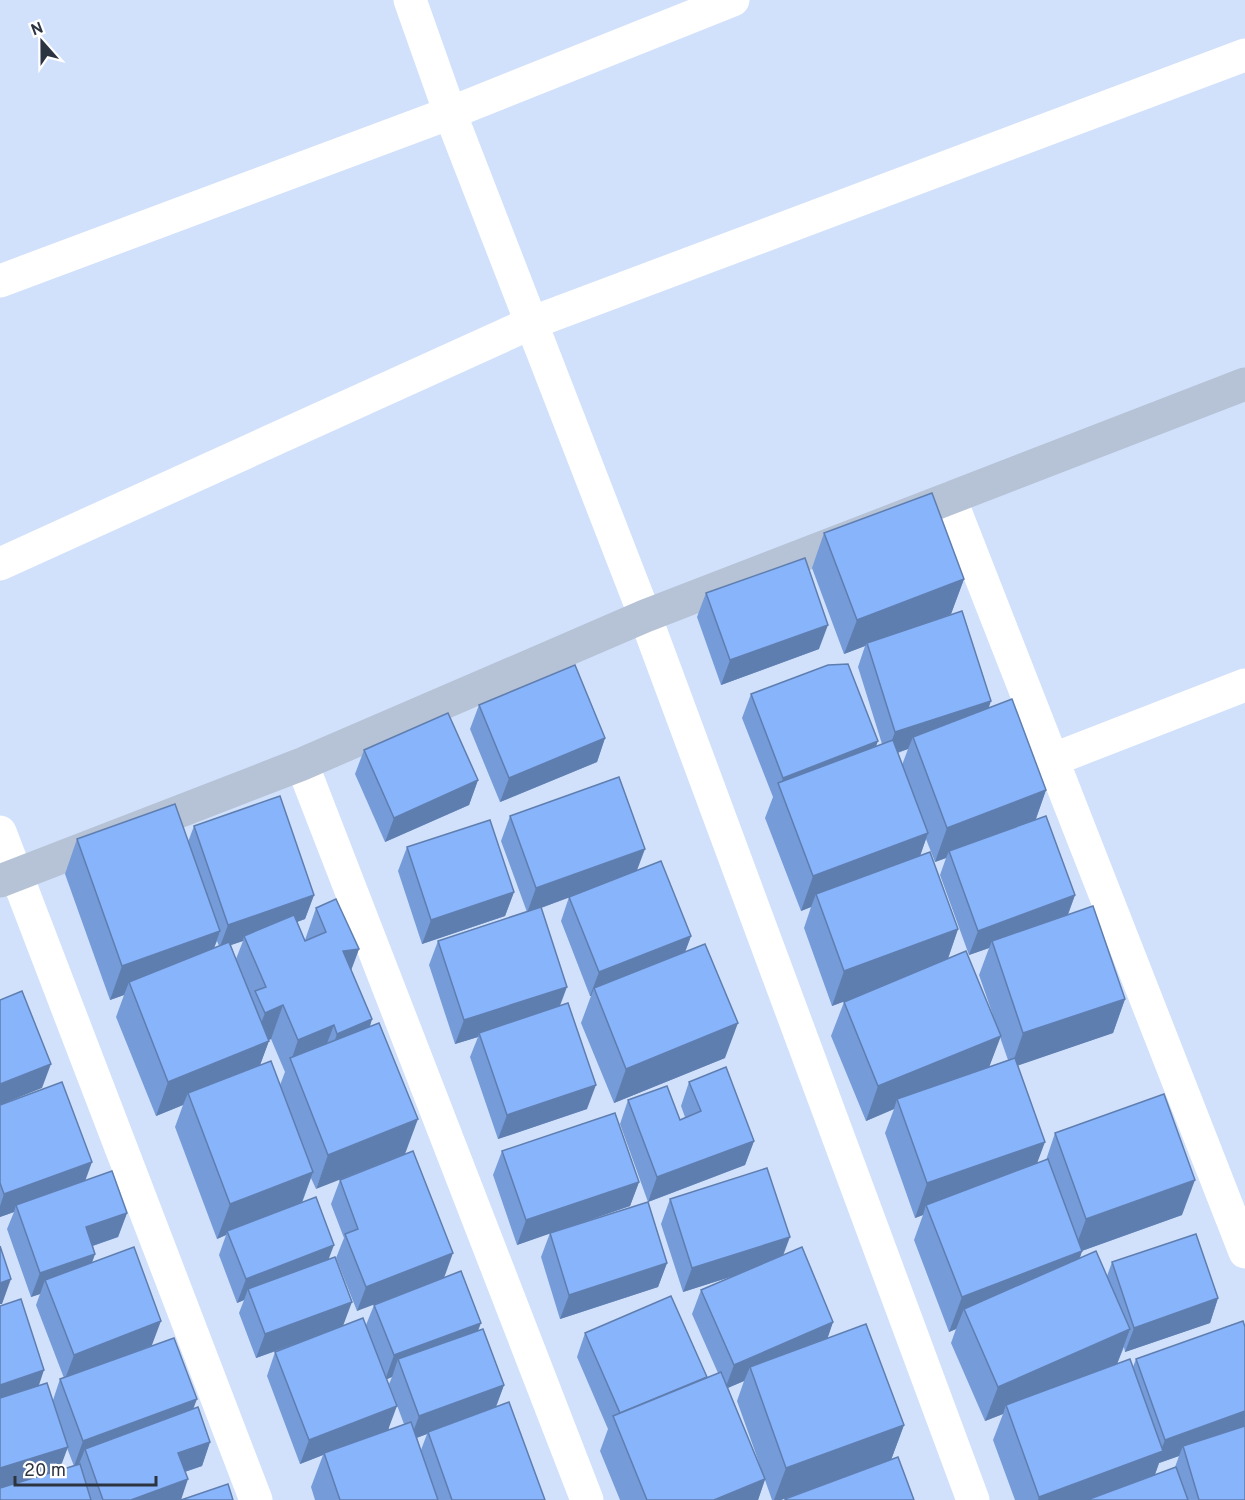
<svg xmlns="http://www.w3.org/2000/svg" width="1245" height="1500" font-family="Overpass,sans-serif">
<style>
.lines{fill:none;stroke-linecap:round;stroke-linejoin:round}
.street{stroke:#fff;stroke-width:33}
.secondary{stroke:#b6c2d5;stroke-width:33}
.wall{fill:#759bd8;fill-rule:evenodd}
.shaded-wall{fill:#5f7eb0}
.building{fill:#88b4fb;stroke:#5f7eb0;stroke-width:1.5}
</style>
<rect width="100%" height="100%" fill="#d1e1fb"/>
<g class="lines">
<g class="street">
<path d="M 410,0 L 450,113 L 645,616 L 973,1500"/>
<path d="M 0,281 L 450,113 L 733,0"/>
<path d="M 950,498 L 1245,1252"/>
<path d="M 0,564 L 531,323 L 1245,55"/>
<path d="M 1052,760 L 1245,685"/>
<path d="M 302,764 L 587,1500"/>
<path d="M 0,832 L 256,1500"/>
</g>
<path class="secondary" d="M 0,881 L 302,764 L 645,616 L 1245,384"/>
</g>
<g class="wall">
<path d="M 824,533 L 964,579 L 951,614 L 925,624 L 989,707 L 1046,790 L 1036,819 L 1075,895 L 1068,915 L 1125,999 L 1113,1033 L 1018,1065 L 1037,1163 L 1046,1160 L 1055,1133 L 1182,1215 L 1082,1251 L 1080,1258 L 1107,1276 L 1112,1262 L 1218,1298 L 1210,1323 L 1125,1352 L 1124,1347 L 1117,1364 L 1133,1367 L 1136,1359 L 1245,1500 L 1015,1500 L 993,1440 L 1003,1414 L 985,1421 L 951,1343 L 956,1329 L 949,1332 L 914,1240 L 923,1215 L 915,1218 L 885,1133 L 894,1109 L 866,1121 L 831,1036 L 844,1002 L 847,1000 L 832,1006 L 804,928 L 811,907 L 801,911 L 765,818 L 773,797 L 742,718 L 751,694 L 876,746 L 882,744 L 858,667 L 865,646 L 844,654 L 812,568 ZM 908,749 L 902,765 L 898,753 ZM 926,839 L 935,862 L 946,858 L 940,875 L 969,955 L 989,948 L 979,975 L 995,1021 L 948,959 L 958,929 L 920,855 ZM 1000,1037 L 1008,1060 L 989,1067 ZM 1179,1456 L 1175,1467 L 1155,1475 L 1159,1463 Z"/>
<path d="M 706,593 L 819,649 L 721,685 L 697,617 Z"/>
<path d="M 479,705 L 605,738 L 597,762 L 500,802 L 470,729 Z"/>
<path d="M 364,750 L 478,780 L 469,805 L 385,842 L 355,774 Z"/>
<path d="M 510,816 L 637,871 L 691,936 L 685,952 L 725,1058 L 614,1103 L 581,1023 L 591,996 L 590,996 L 561,921 L 569,897 L 541,908 L 560,1006 L 587,1109 L 498,1139 L 470,1057 L 478,1037 L 455,1044 L 429,965 L 438,941 L 527,912 L 501,841 Z"/>
<path d="M 194,826 L 314,895 L 305,919 L 297,922 L 305,940 L 316,908 L 359,949 L 351,970 L 372,1019 L 370,1027 L 379,1023 L 316,1189 L 311,1178 L 302,1203 L 329,1259 L 343,1325 L 366,1325 L 374,1305 L 478,1331 L 504,1385 L 496,1407 L 545,1500 L 315,1500 L 311,1487 L 323,1455 L 300,1464 L 267,1376 L 275,1352 L 302,1342 L 256,1358 L 239,1313 L 244,1300 L 237,1303 L 219,1255 L 226,1235 L 217,1239 L 175,1127 L 183,1105 L 156,1116 L 116,1017 L 124,995 L 110,1000 L 65,874 L 77,839 L 188,842 ZM 217,941 L 219,946 L 214,948 ZM 243,941 L 236,959 L 231,945 ZM 271,1039 L 285,1072 L 280,1085 L 260,1065 L 269,1040 ZM 392,1377 L 389,1384 L 404,1424 L 389,1430 L 387,1379 ZM 427,1434 L 421,1450 L 417,1438 Z"/>
<path d="M 407,847 L 514,892 L 505,916 L 422,944 L 398,871 Z"/>
<path d="M 689,1082 L 754,1141 L 745,1165 L 648,1202 L 620,1124 L 628,1100 L 680,1120 L 685,1117 L 681,1106 Z"/>
<path d="M 0,1105 L 85,1181 L 127,1213 L 118,1237 L 93,1246 L 95,1254 L 92,1263 L 152,1345 L 194,1409 L 210,1442 L 202,1466 L 185,1472 L 181,1500 L 0,1500 L 39,1386 L 53,1400 L 60,1379 L 64,1378 L 36,1305 L 40,1294 L 31,1297 L 7,1229 L 14,1212 L 0,1217 ZM 67,1448 L 74,1466 L 79,1464 L 59,1470 Z"/>
<path d="M 502,1151 L 639,1182 L 630,1206 L 575,1225 L 667,1263 L 658,1287 L 560,1319 L 541,1257 L 550,1233 L 517,1245 L 493,1175 Z"/>
<path d="M 340,1180 L 453,1253 L 357,1311 L 336,1258 L 344,1238 L 331,1204 Z"/>
<path d="M 670,1199 L 783,1255 L 833,1322 L 827,1338 L 904,1425 L 891,1460 L 914,1500 L 784,1500 L 882,1463 L 781,1500 L 772,1500 L 765,1480 L 758,1500 L 620,1500 L 600,1451 L 608,1429 L 577,1357 L 585,1333 L 706,1378 L 718,1373 L 692,1314 L 701,1290 L 736,1275 L 683,1292 L 661,1224 ZM 744,1381 L 737,1401 L 763,1474 L 728,1388 Z"/>
</g>
<g class="shaded-wall">
<path d="M 964,579 L 951,614 L 867,645 L 867,643 L 865,646 L 844,654 L 857,620 Z"/>
<path d="M 828,625 L 819,649 L 721,685 L 730,660 Z"/>
<path d="M 991,701 L 983,725 L 913,737 L 908,749 L 886,756 L 895,732 Z"/>
<path d="M 605,738 L 597,762 L 500,802 L 509,778 Z"/>
<path d="M 878,741 L 869,766 L 780,788 L 783,778 Z"/>
<path d="M 478,780 L 469,805 L 385,842 L 394,818 Z"/>
<path d="M 1046,790 L 1034,824 L 949,851 L 946,858 L 935,862 L 947,828 Z"/>
<path d="M 928,833 L 916,868 L 816,894 L 811,907 L 801,911 L 813,876 Z"/>
<path d="M 645,849 L 636,873 L 527,913 L 536,888 Z"/>
<path d="M 514,892 L 505,916 L 422,944 L 431,920 Z"/>
<path d="M 314,895 L 305,919 L 246,940 L 244,936 L 243,941 L 219,949 L 228,925 Z"/>
<path d="M 1075,895 L 1066,919 L 992,941 L 989,948 L 969,955 L 978,931 Z"/>
<path d="M 958,929 L 946,964 L 832,1006 L 844,971 Z"/>
<path d="M 220,931 L 208,965 L 129,982 L 124,995 L 110,1000 L 122,966 Z"/>
<path d="M 691,936 L 682,960 L 594,988 L 591,996 L 590,996 L 599,972 Z"/>
<path d="M 359,949 L 346,984 L 343,951 Z"/>
<path d="M 567,987 L 558,1011 L 479,1033 L 478,1037 L 455,1044 L 464,1020 Z"/>
<path d="M 1125,999 L 1113,1033 L 1011,1068 L 1023,1033 Z"/>
<path d="M 283,1005 L 271,1039 L 252,1047 L 265,1013 Z"/>
<path d="M 372,1019 L 360,1054 L 325,1069 L 337,1034 Z"/>
<path d="M 738,1023 L 725,1058 L 614,1103 L 626,1069 Z"/>
<path d="M 334,1025 L 321,1059 L 291,1061 L 298,1040 Z"/>
<path d="M 1001,1036 L 988,1070 L 897,1099 L 894,1109 L 866,1121 L 878,1086 Z"/>
<path d="M 269,1041 L 256,1076 L 188,1093 L 183,1105 L 156,1116 L 168,1082 Z"/>
<path d="M 51,1064 L 42,1088 L 0,1105 L 0,1084 Z"/>
<path d="M 596,1085 L 587,1109 L 498,1139 L 507,1115 Z"/>
<path d="M 418,1119 L 405,1154 L 316,1189 L 328,1155 Z"/>
<path d="M 754,1141 L 745,1165 L 648,1202 L 657,1177 Z"/>
<path d="M 1045,1142 L 1032,1177 L 926,1205 L 923,1215 L 915,1218 L 927,1183 Z"/>
<path d="M 92,1162 L 83,1187 L 16,1205 L 14,1212 L 0,1217 L 0,1206 L 4,1194 Z"/>
<path d="M 313,1172 L 300,1207 L 227,1231 L 226,1235 L 217,1239 L 230,1204 Z"/>
<path d="M 1195,1180 L 1182,1215 L 1073,1254 L 1086,1219 Z"/>
<path d="M 639,1182 L 630,1206 L 517,1245 L 526,1220 Z"/>
<path d="M 127,1213 L 118,1237 L 77,1251 L 86,1227 Z"/>
<path d="M 790,1237 L 781,1261 L 683,1292 L 692,1268 Z"/>
<path d="M 334,1245 L 325,1269 L 248,1289 L 244,1300 L 237,1303 L 246,1279 Z"/>
<path d="M 1082,1251 L 1070,1285 L 964,1309 L 956,1329 L 949,1332 L 962,1297 Z"/>
<path d="M 453,1253 L 444,1278 L 357,1311 L 366,1287 Z"/>
<path d="M 95,1254 L 86,1278 L 45,1280 L 40,1294 L 31,1297 L 40,1273 Z"/>
<path d="M 667,1263 L 658,1287 L 560,1319 L 569,1295 Z"/>
<path d="M 11,1279 L 2,1304 L 0,1304 L 0,1283 Z"/>
<path d="M 1218,1298 L 1210,1323 L 1125,1352 L 1134,1328 Z"/>
<path d="M 352,1302 L 343,1326 L 256,1358 L 265,1334 Z"/>
<path d="M 161,1321 L 152,1345 L 65,1379 L 74,1355 Z"/>
<path d="M 833,1322 L 825,1346 L 750,1367 L 744,1381 L 725,1389 L 734,1365 Z"/>
<path d="M 481,1323 L 472,1347 L 398,1359 L 392,1377 L 385,1380 L 394,1355 Z"/>
<path d="M 1130,1329 L 1117,1364 L 1006,1405 L 1003,1414 L 985,1421 L 998,1387 Z"/>
<path d="M 44,1370 L 36,1394 L 0,1406 L 0,1385 Z"/>
<path d="M 504,1385 L 495,1409 L 428,1432 L 427,1434 L 410,1440 L 419,1416 Z"/>
<path d="M 197,1399 L 188,1423 L 85,1449 L 79,1464 L 74,1466 L 83,1441 Z"/>
<path d="M 397,1406 L 388,1430 L 324,1453 L 323,1455 L 300,1464 L 309,1440 Z"/>
<path d="M 1245,1411 L 1245,1432 L 1183,1446 L 1179,1456 L 1159,1463 L 1151,1485 L 1112,1500 L 1038,1500 L 1039,1497 L 1160,1452 L 1165,1440 Z"/>
<path d="M 904,1425 L 891,1460 L 781,1500 L 774,1500 L 786,1468 Z"/>
<path d="M 210,1442 L 202,1466 L 169,1477 L 178,1453 Z"/>
<path d="M 68,1447 L 59,1471 L 0,1489 L 0,1468 Z"/>
<path d="M 188,1479 L 181,1500 L 131,1500 Z"/>
<path d="M 765,1479 L 758,1500 L 714,1500 Z"/>
</g>
<g class="building">
<path d="M 932,493 L 964,579 L 857,620 L 824,533 Z"/>
<path d="M 805,558 L 828,625 L 730,660 L 706,593 Z"/>
<path d="M 962,611 L 991,701 L 895,732 L 867,643 Z"/>
<path d="M 848,664 L 878,741 L 783,778 L 751,694 L 828,665 Z"/>
<path d="M 575,665 L 605,738 L 509,778 L 479,705 Z"/>
<path d="M 1012,699 L 1046,790 L 947,828 L 913,737 Z"/>
<path d="M 448,713 L 478,780 L 394,818 L 364,750 Z"/>
<path d="M 893,740 L 928,833 L 813,876 L 778,783 Z"/>
<path d="M 619,777 L 645,849 L 536,888 L 510,816 Z"/>
<path d="M 280,796 L 314,895 L 228,925 L 194,826 Z"/>
<path d="M 175,804 L 220,931 L 122,966 L 77,839 Z"/>
<path d="M 1046,816 L 1075,895 L 978,931 L 949,851 Z"/>
<path d="M 490,820 L 514,892 L 431,920 L 407,847 Z"/>
<path d="M 930,852 L 958,929 L 844,971 L 816,894 Z"/>
<path d="M 661,861 L 691,936 L 599,972 L 569,897 Z"/>
<path d="M 336,899 L 359,949 L 343,951 L 372,1019 L 337,1034 L 334,1025 L 298,1040 L 283,1005 L 265,1013 L 255,991 L 266,987 L 244,936 L 294,915 L 305,941 L 326,932 L 316,908 Z"/>
<path d="M 1093,906 L 1125,999 L 1023,1033 L 992,941 Z"/>
<path d="M 541,907 L 567,987 L 464,1020 L 438,941 Z"/>
<path d="M 229,942 L 269,1041 L 168,1082 L 129,982 Z"/>
<path d="M 705,944 L 738,1023 L 626,1069 L 594,988 Z"/>
<path d="M 966,951 L 1001,1036 L 878,1086 L 844,1002 Z"/>
<path d="M 22,991 L 51,1064 L 0,1084 L 0,1000 Z"/>
<path d="M 568,1003 L 596,1085 L 507,1115 L 479,1033 Z"/>
<path d="M 379,1023 L 418,1119 L 328,1155 L 290,1058 Z"/>
<path d="M 1015,1058 L 1045,1142 L 927,1183 L 897,1099 Z"/>
<path d="M 271,1061 L 313,1172 L 230,1204 L 188,1093 Z"/>
<path d="M 726,1067 L 754,1141 L 657,1177 L 628,1100 L 667,1086 L 680,1120 L 701,1111 L 689,1082 Z"/>
<path d="M 62,1082 L 92,1162 L 4,1194 L 0,1183 L 0,1105 Z"/>
<path d="M 1164,1094 L 1195,1180 L 1086,1219 L 1055,1133 Z"/>
<path d="M 615,1113 L 639,1182 L 526,1220 L 502,1151 Z"/>
<path d="M 413,1151 L 453,1253 L 366,1287 L 345,1234 L 358,1229 L 340,1180 Z"/>
<path d="M 1048,1159 L 1082,1251 L 962,1297 L 926,1205 Z"/>
<path d="M 767,1168 L 790,1237 L 692,1268 L 670,1199 Z"/>
<path d="M 112,1171 L 127,1213 L 86,1227 L 95,1254 L 40,1273 L 16,1205 Z"/>
<path d="M 316,1197 L 334,1245 L 246,1279 L 227,1231 Z"/>
<path d="M 648,1202 L 667,1263 L 569,1295 L 550,1233 Z"/>
<path d="M 1196,1234 L 1218,1298 L 1134,1328 L 1112,1262 Z"/>
<path d="M 0,1246 L 11,1279 L 0,1283 Z"/>
<path d="M 134,1247 L 161,1321 L 74,1355 L 45,1280 Z"/>
<path d="M 802,1247 L 833,1322 L 734,1365 L 701,1290 Z"/>
<path d="M 1096,1251 L 1130,1329 L 998,1387 L 964,1309 Z"/>
<path d="M 335,1257 L 352,1302 L 265,1334 L 248,1289 Z"/>
<path d="M 461,1271 L 481,1323 L 394,1355 L 374,1305 Z"/>
<path d="M 671,1296 L 707,1377 L 620,1413 L 585,1333 Z"/>
<path d="M 21,1299 L 44,1370 L 0,1385 L 0,1306 Z"/>
<path d="M 363,1318 L 397,1406 L 309,1440 L 275,1352 Z"/>
<path d="M 1243,1321 L 1245,1327 L 1245,1411 L 1165,1440 L 1136,1359 Z"/>
<path d="M 866,1324 L 904,1425 L 786,1468 L 750,1367 Z"/>
<path d="M 483,1329 L 504,1385 L 419,1416 L 398,1359 Z"/>
<path d="M 174,1338 L 197,1399 L 83,1441 L 60,1379 Z"/>
<path d="M 1130,1359 L 1163,1451 L 1039,1497 L 1006,1405 Z"/>
<path d="M 721,1372 L 765,1479 L 714,1500 L 647,1500 L 613,1416 Z"/>
<path d="M 47,1383 L 68,1447 L 0,1468 L 0,1398 Z"/>
<path d="M 509,1402 L 545,1500 L 452,1500 L 428,1432 Z"/>
<path d="M 198,1407 L 210,1442 L 178,1453 L 188,1479 L 131,1500 L 103,1500 L 85,1449 Z"/>
<path d="M 411,1422 L 438,1500 L 340,1500 L 324,1453 Z"/>
<path d="M 1245,1426 L 1245,1500 L 1199,1500 L 1183,1446 Z"/>
<path d="M 898,1457 L 914,1500 L 785,1500 L 785,1499 Z"/>
<path d="M 80,1464 L 91,1500 L 0,1500 L 0,1488 Z"/>
<path d="M 1176,1467 L 1188,1500 L 1087,1500 Z"/>
<path d="M 228,1484 L 233,1500 L 181,1500 Z"/>
</g>
<g transform="translate(42 42) rotate(339)" stroke="#ffffff" stroke-width="4.5" paint-order="stroke">
<path d="M0-4.5L10 22L0 15L-10 22Z" fill="#2d3441"/>
<text y="-9" font-size="16" font-weight="bold" text-anchor="middle" fill="#2d3441">N</text>
</g>
<path d="M15 1476v9h141v-9" fill="none" stroke="#2d3441" stroke-width="3"/>
<text x="24" y="1476" font-size="18" fill="#2d3441" stroke="#ffffff" stroke-width="4.5" paint-order="stroke">20 m</text>
</svg>
